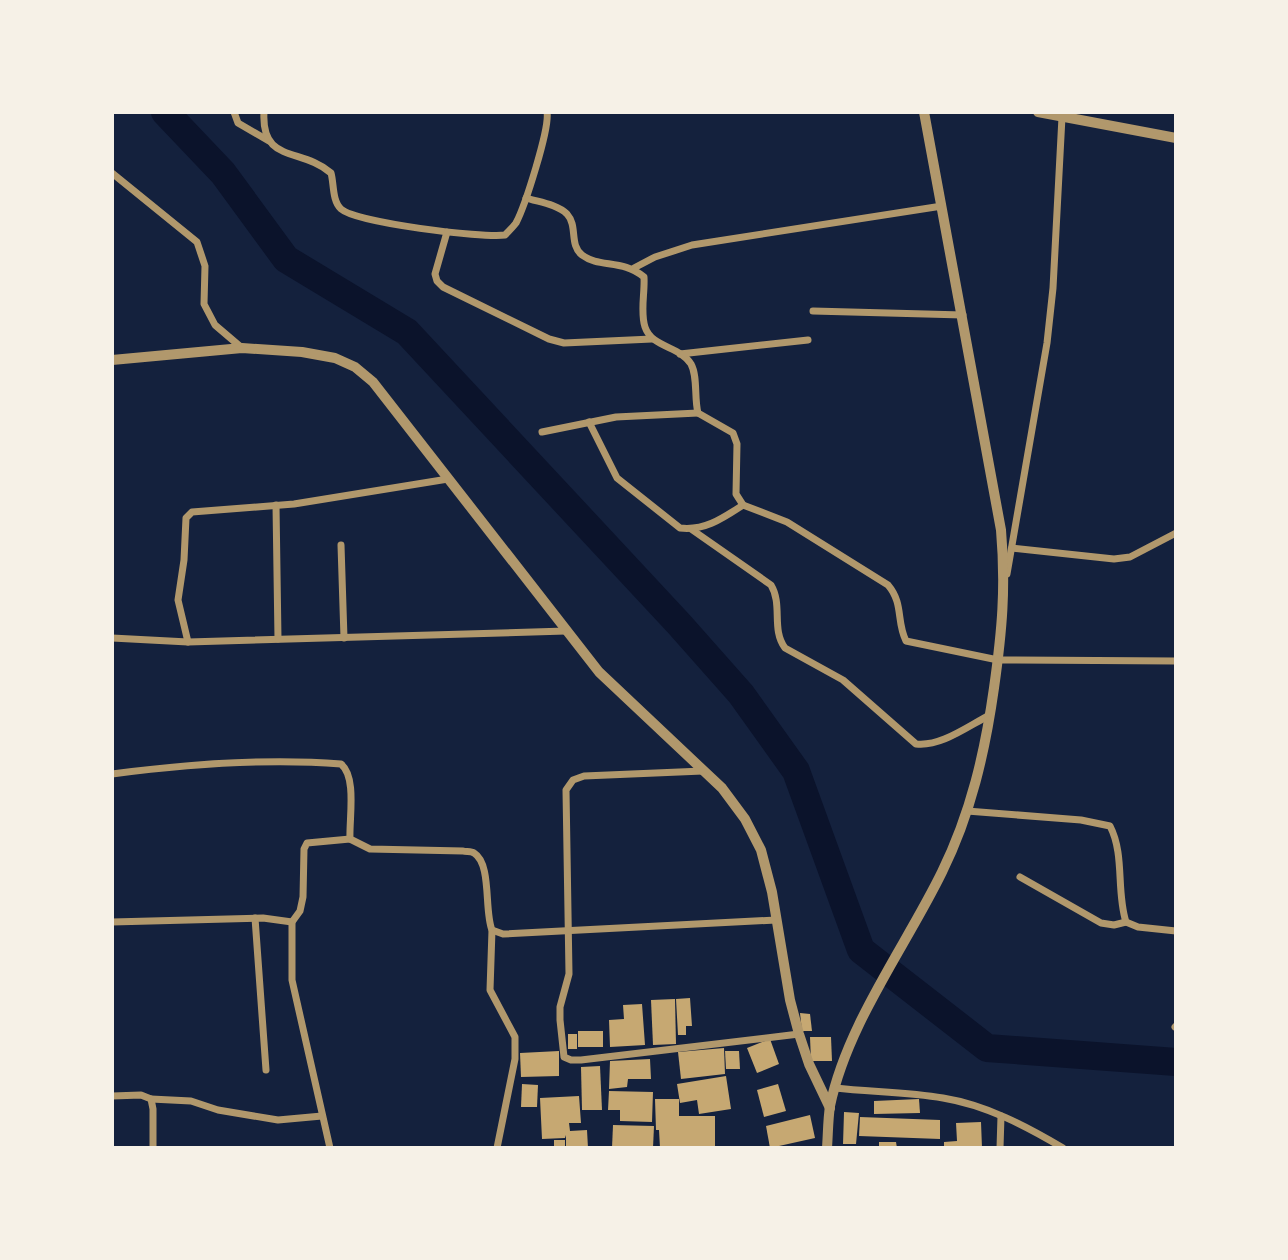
<svg xmlns="http://www.w3.org/2000/svg" width="1288" height="1260" font-family="'Work Sans',sans-serif">
<style>
.lines{fill:none;stroke-linecap:round;stroke-linejoin:round}
.river{stroke:#0b132b;stroke-width:28}
.building{fill:#c6a872}
.minor{stroke:#b1986c;stroke-width:7}
.tertiary{stroke:#b1986c;stroke-width:10}
</style>
<rect width="100%" height="100%" fill="#14213d"/>
<g class="lines">
<path class="river" d="M 165,112 L 223,173 L 286,259 L 407,332 L 679,624 L 741,694 L 796,771 L 861,950 L 987,1048 L 1176,1062"/>
</g>
<g class="building">
<path d="M 690,998 L 692,1026 L 686,1026 L 686,1035 L 678,1035 L 676,999 Z"/>
<path d="M 675,999 L 676,1044 L 653,1045 L 651,1000 Z"/>
<path d="M 642,1004 L 645,1045 L 610,1047 L 609,1020 L 624,1019 L 623,1005 Z"/>
<path d="M 800,1013 L 810,1014 L 812,1031 L 802,1031 Z"/>
<rect x="578" y="1031" width="25" height="16"/>
<rect x="568" y="1034" width="9" height="15"/>
<path d="M 810,1037 L 831,1037 L 832,1061 L 811,1061 Z"/>
<path d="M 770,1039 L 779,1064 L 757,1073 L 747,1048 Z"/>
<path d="M 724,1048 L 725,1074 L 681,1079 L 678,1052 Z"/>
<path d="M 559,1051 L 559,1076 L 521,1077 L 520,1053 Z"/>
<path d="M 725,1051 L 739,1051 L 740,1069 L 726,1069 Z"/>
<path d="M 650,1059 L 651,1079 L 628,1079 L 627,1087 L 609,1089 L 610,1061 Z"/>
<path d="M 600,1066 L 602,1110 L 582,1110 L 581,1067 Z"/>
<path d="M 726,1076 L 731,1109 L 699,1114 L 697,1100 L 680,1103 L 677,1084 Z"/>
<path d="M 522,1084 L 538,1085 L 537,1107 L 521,1107 Z"/>
<path d="M 778,1084 L 786,1111 L 764,1117 L 757,1090 Z"/>
<path d="M 609,1091 L 653,1092 L 652,1122 L 620,1121 L 620,1110 L 608,1110 Z"/>
<path d="M 579,1096 L 581,1123 L 569,1123 L 570,1131 L 587,1130 L 588,1148 L 566,1148 L 566,1135 L 565,1138 L 542,1139 L 540,1098 Z"/>
<path d="M 655,1099 L 679,1099 L 679,1116 L 715,1116 L 715,1148 L 660,1148 L 659,1130 L 656,1130 Z"/>
<path d="M 919,1099 L 920,1113 L 874,1114 L 874,1101 Z"/>
<path d="M 844,1112 L 859,1113 L 856,1144 L 843,1144 Z"/>
<path d="M 810,1115 L 815,1138 L 770,1148 L 766,1126 Z"/>
<path d="M 860,1117 L 940,1120 L 940,1139 L 859,1136 Z"/>
<path d="M 981,1122 L 982,1148 L 944,1148 L 944,1142 L 957,1141 L 956,1123 Z"/>
<path d="M 613,1125 L 654,1126 L 653,1148 L 612,1148 Z"/>
<rect x="554" y="1140" width="11" height="8"/>
<path d="M 879,1142 L 896,1142 L 897,1148 L 879,1148 Z"/>
</g>
<g class="lines">
<g class="minor">
<path d="M 234,112 L 238,123 L 269,141"/>
<path d="M 264,112 C 261,164 301,147 331,173 C 334,183 332,201 341,209 C 357,223 481,238 505,235 C 509,231 513,227 516,223 C 525,206 550,128 547,112"/>
<path d="M 112,173 L 197,242 L 205,266 L 204,304 L 215,325 L 242,348"/>
<path d="M 526,198 C 538,202 557,204 567,214 C 578,226 569,245 582,255 C 599,268 623,259 644,277 C 645,293 640,312 645,327 C 652,348 680,346 691,364 C 698,377 694,398 698,413 L 733,433 L 737,444 L 736,494 L 743,505 L 787,522 L 888,585 C 904,604 896,621 906,641 L 998,660 L 1176,661"/>
<path d="M 447,232 L 435,274 L 437,281 L 443,287 L 549,339 L 564,343 L 652,339"/>
<path d="M 634,268 L 655,257 L 692,245 L 942,206"/>
<path d="M 813,311 L 963,315"/>
<path d="M 680,354 L 808,340"/>
<path d="M 589,422 L 617,478 L 680,528 C 705,531 723,518 743,505"/>
<path d="M 542,432 L 616,417 L 698,413"/>
<path d="M 276,505 L 278,639"/>
<path d="M 691,529 L 771,585 C 783,605 771,629 785,648 L 843,680 L 916,744 C 941,747 968,726 990,715"/>
<path d="M 341,545 L 344,638"/>
<path d="M 1012,548 L 1114,559 L 1130,557 L 1176,533"/>
<path d="M 1007,574 L 1047,343 L 1053,288 L 1062,117"/>
<path d="M 112,638 L 188,642 L 566,631"/>
<path d="M 188,642 L 178,600 L 184,560 L 186,518 L 192,512 L 294,504 L 448,479"/>
<path d="M 703,771 L 584,776 L 573,780 L 566,790 L 569,974 L 560,1007 L 560,1020 L 564,1057 L 571,1060 L 581,1060 L 799,1034"/>
<path d="M 112,774 C 188,764 264,758 341,764 C 357,777 349,819 350,839 L 370,849 L 463,851 C 466,852 471,851 474,853 C 492,864 484,911 492,930 L 503,934 L 776,920"/>
<path d="M 967,811 L 1081,820 L 1110,826 C 1125,855 1116,891 1126,922 L 1138,927 L 1176,931"/>
<path d="M 1020,877 L 1101,923 L 1114,925 L 1126,922"/>
<path d="M 255,918 L 266,1070"/>
<path d="M 112,922 L 263,918 L 292,922"/>
<path d="M 492,930 L 490,990 L 515,1037 L 515,1059 L 497,1148"/>
<path d="M 1175,1027 L 1176,1026"/>
<path d="M 835,1088 C 871,1092 908,1092 943,1098 C 986,1105 1026,1126 1063,1148"/>
<path d="M 112,1096 L 141,1095 L 151,1099 L 153,1109 L 153,1148"/>
<path d="M 151,1099 L 191,1101 L 218,1110 L 278,1120 L 322,1116"/>
<path d="M 330,1148 L 292,980 L 292,922 L 300,911 L 303,897 L 304,849 L 307,843 L 350,839"/>
<path d="M 1000,1148 L 1001,1116"/>
</g>
<g class="tertiary">
<path d="M 1038,112 L 1176,138"/>
<path d="M 112,360 L 242,348 L 302,352 L 335,358 L 355,367 L 373,382 L 599,672 L 722,788 L 745,819 L 761,850 L 772,892 L 790,1000 L 799,1034 L 809,1064 L 830,1108"/>
<path d="M 827,1148 C 828,1134 828,1119 830,1106 C 847,1024 906,946 942,872 C 971,813 985,752 994,688 C 1002,631 1006,588 1001,530 L 924,112"/>
</g>
</g>
<rect width="1288" height="1260" fill="none" stroke="#f6f1e7" stroke-width="228"/>
</svg>
